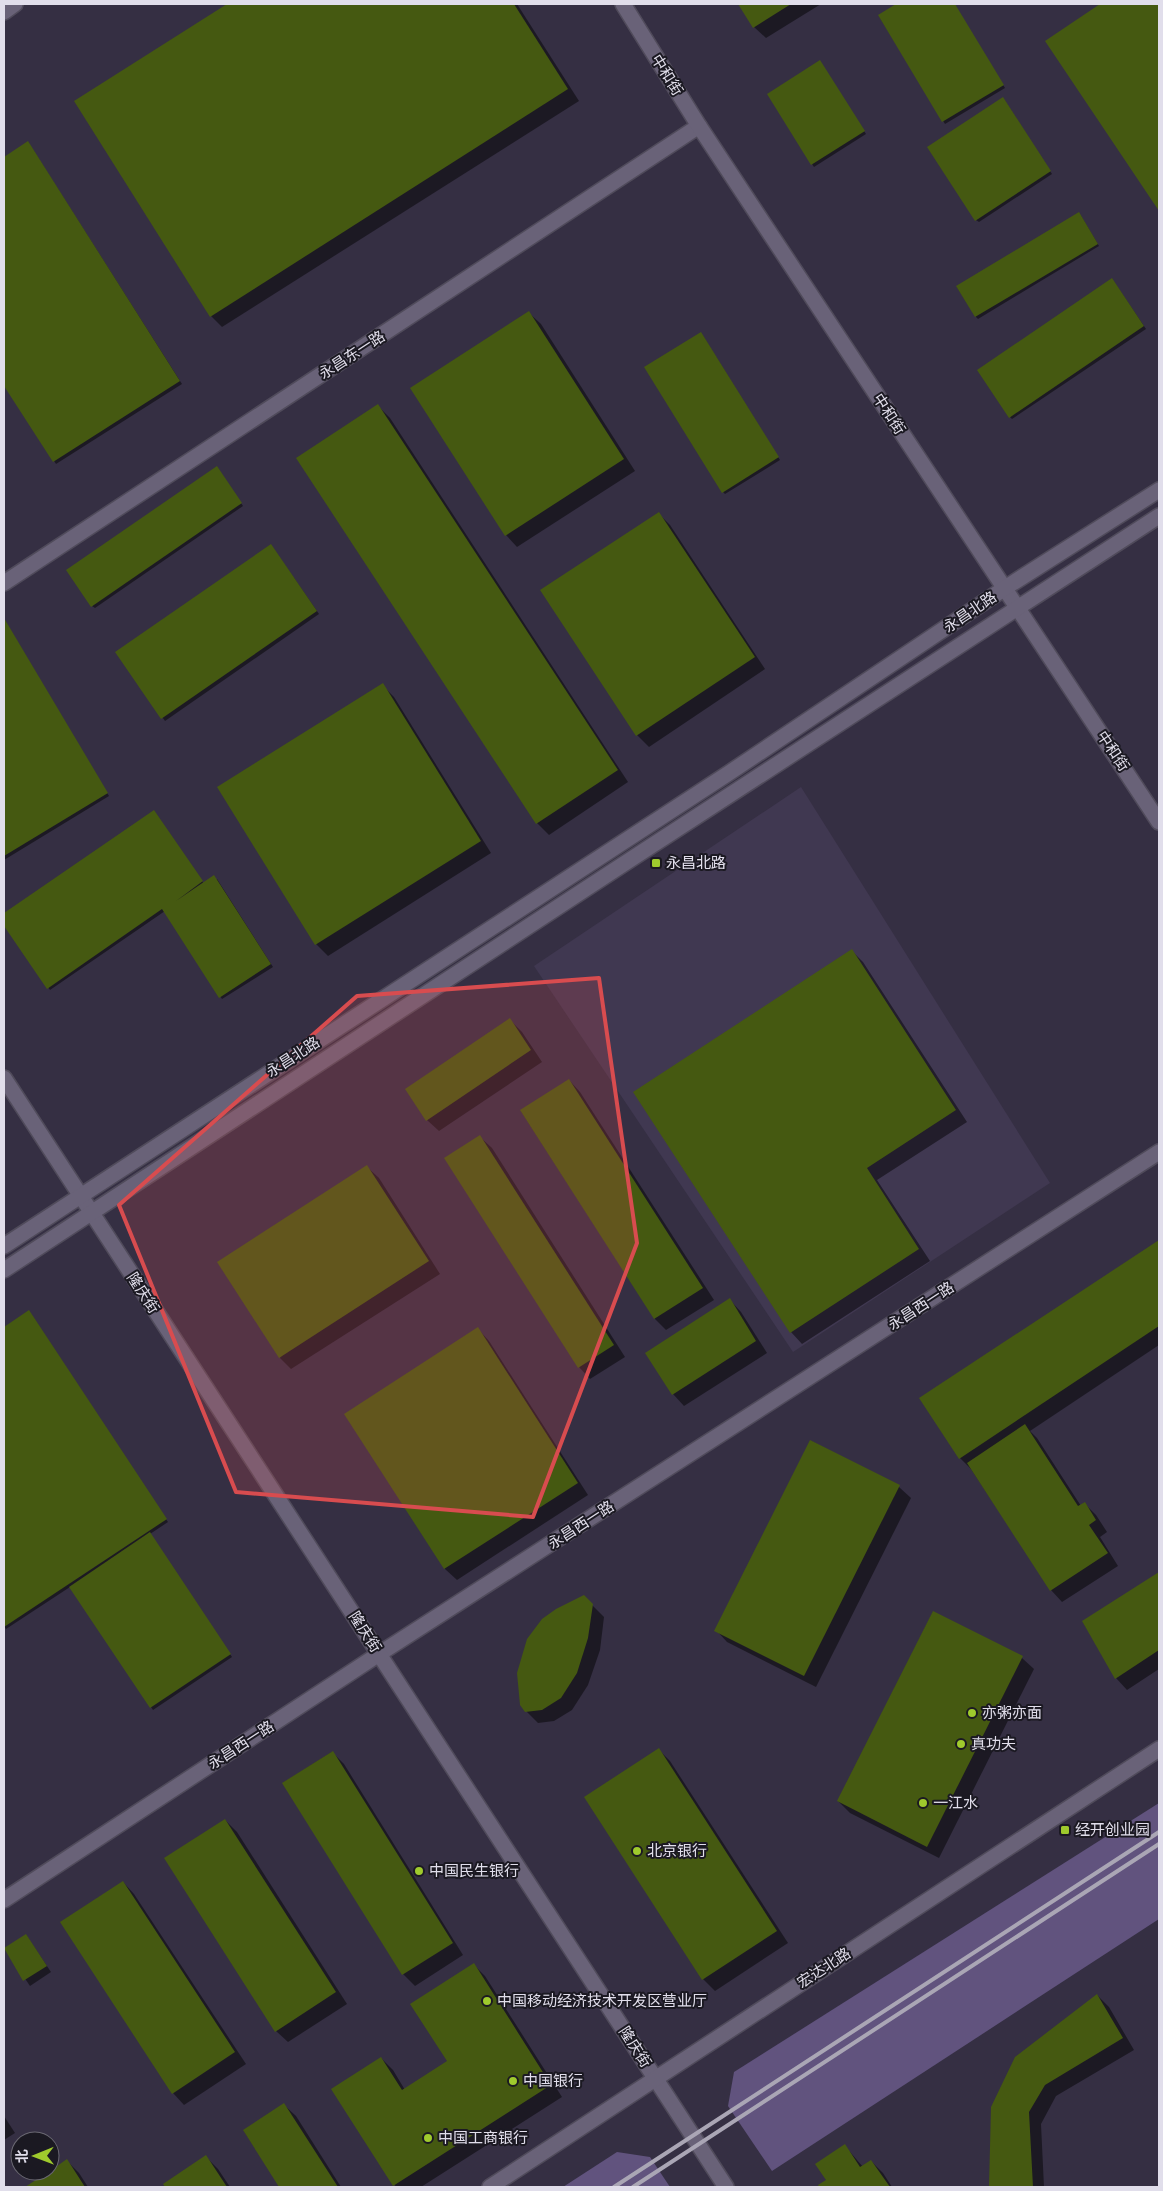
<svg xmlns="http://www.w3.org/2000/svg" width="1163" height="2191" font-family="Raleway,'Noto Sans SC',sans-serif">
<style>
.built{fill:#403851}
.green{fill:#61537e}
.shadow{fill:#0007}
.building{fill:#455911}
.lines{fill:none;stroke-linecap:round;stroke-linejoin:round}
.street-casing{stroke:#504b5b;stroke-width:18}
.secondary-casing{stroke:#504b5b;stroke-width:18}
.street{stroke:#696278;stroke-width:15}
.secondary{stroke:#696278;stroke-width:15}
.rail{stroke:#aaa6b5;stroke-width:4}
.marked{fill:#d84c4f;fill-opacity:0.2;stroke:#d84c4f;stroke-width:4;stroke-linejoin:round}
.poi-dot{fill:#9fca2d;stroke:#1b1922;stroke-width:2}
.labels{text-anchor:middle;stroke-width:4;stroke-linejoin:round;paint-order:stroke}
.street-label{font-size:15px;fill:#e1deeb;stroke:#1b1922}
.poi-label{font-size:15px;fill:#e1deeb;stroke:#1b1922;text-anchor:start}
</style>
<rect width="100%" height="100%" fill="#352f43"/>
<path class="built" d="M 801,787 L 1050,1183 L 793,1352 L 534,966 Z"/>
<g class="green">
<path d="M 1159,1803 L 1159,1919 L 772,2171 L 728,2106 L 734,2072 Z"/>
<path d="M 617,2152 L 650,2157 L 670,2187 L 563,2187 Z"/>
</g>
<g class="shadow">
<path d="M 229,4 L 517,4 L 579,101 L 222,327 L 211,316 L 76,101 Z"/>
<path d="M 740,4 L 821,4 L 766,38 L 754,27 Z"/>
<path d="M 899,4 L 954,4 L 1005,88 L 945,124 L 879,16 Z"/>
<path d="M 1102,4 L 1159,4 L 1159,209 L 1047,41 Z"/>
<path d="M 820,62 L 866,134 L 814,167 L 812,164 Z"/>
<path d="M 1005,101 L 1052,174 L 979,222 L 976,220 Z"/>
<path d="M 28,142 L 182,384 L 56,464 L 4,383 L 4,159 Z"/>
<path d="M 1081,216 L 1099,246 L 978,319 L 976,317 L 957,287 Z"/>
<path d="M 1114,282 L 1146,329 L 1012,419 L 1010,417 Z"/>
<path d="M 529,313 L 541,324 L 635,471 L 517,547 L 506,535 Z"/>
<path d="M 703,336 L 780,460 L 725,494 L 723,492 Z"/>
<path d="M 378,406 L 390,418 L 628,782 L 549,835 L 537,823 Z"/>
<path d="M 219,470 L 243,506 L 95,608 L 92,606 Z"/>
<path d="M 658,513 L 670,525 L 765,669 L 649,747 L 637,735 Z"/>
<path d="M 273,548 L 319,614 L 165,721 L 117,653 Z"/>
<path d="M 4,619 L 109,796 L 4,860 Z"/>
<path d="M 382,685 L 394,697 L 491,853 L 328,956 L 316,944 Z"/>
<path d="M 154,811 L 204,884 L 217,879 L 273,967 L 222,999 L 165,911 L 50,990 L 4,924 L 4,915 Z"/>
<path d="M 851,950 L 863,962 L 967,1122 L 877,1180 L 930,1261 L 802,1344 L 791,1332 Z"/>
<path d="M 510,1020 L 522,1032 L 542,1062 L 439,1131 L 427,1120 Z"/>
<path d="M 569,1080 L 580,1092 L 714,1300 L 666,1330 L 655,1319 L 521,1111 Z"/>
<path d="M 480,1137 L 492,1148 L 625,1357 L 590,1379 L 579,1367 Z"/>
<path d="M 367,1167 L 379,1178 L 440,1274 L 291,1369 L 280,1358 Z"/>
<path d="M 1159,1241 L 1159,1345 L 1030,1431 L 1037,1438 L 1081,1506 L 1084,1503 L 1096,1515 L 1107,1532 L 1100,1537 L 1118,1566 L 1062,1602 L 1051,1590 L 971,1469 L 960,1458 L 921,1399 Z"/>
<path d="M 730,1300 L 741,1312 L 767,1353 L 684,1406 L 673,1394 Z"/>
<path d="M 29,1311 L 168,1522 L 150,1534 L 232,1657 L 153,1710 L 70,1587 L 6,1629 L 4,1626 L 4,1328 Z"/>
<path d="M 478,1329 L 489,1341 L 588,1495 L 457,1580 L 445,1569 L 346,1415 Z"/>
<path d="M 811,1441 L 899,1487 L 911,1498 L 816,1687 L 727,1642 L 716,1630 Z"/>
<path d="M 1159,1574 L 1159,1669 L 1127,1690 L 1116,1678 L 1083,1622 Z"/>
<path d="M 584,1597 L 604,1617 L 600,1650 L 588,1685 L 572,1710 L 554,1721 L 538,1723 L 526,1711 Z"/>
<path d="M 933,1612 L 1022,1658 L 1034,1669 L 939,1858 L 850,1813 L 838,1801 Z"/>
<path d="M 659,1750 L 670,1761 L 788,1943 L 715,1991 L 703,1979 Z"/>
<path d="M 332,1752 L 344,1764 L 463,1955 L 415,1986 L 403,1974 L 283,1783 Z"/>
<path d="M 225,1820 L 237,1832 L 347,2004 L 288,2042 L 276,2031 Z"/>
<path d="M 123,1882 L 134,1894 L 246,2064 L 184,2105 L 173,2093 Z"/>
<path d="M 26,1935 L 51,1972 L 30,1986 L 5,1949 Z"/>
<path d="M 473,1964 L 485,1976 L 562,2097 L 421,2187 L 396,2187 L 333,2089 L 381,2058 L 393,2070 L 405,2090 L 449,2062 Z"/>
<path d="M 1097,1995 L 1109,2007 L 1134,2050 L 1056,2096 L 1041,2124 L 1044,2187 L 990,2187 L 992,2107 Z"/>
<path d="M 284,2105 L 296,2116 L 341,2187 L 281,2187 L 244,2131 Z"/>
<path d="M 4,2116 L 15,2133 L 4,2140 Z"/>
<path d="M 845,2146 L 863,2167 L 871,2161 L 883,2173 L 892,2187 L 820,2187 L 820,2186 L 828,2180 Z"/>
<path d="M 206,2157 L 218,2169 L 230,2187 L 166,2187 L 164,2184 Z"/>
<path d="M 67,2161 L 79,2173 L 88,2187 L 28,2187 Z"/>
</g>
<g class="building">
<path d="M 227,4 L 514,4 L 568,89 L 210,317 L 74,101 Z"/>
<path d="M 738,4 L 791,4 L 753,28 Z"/>
<path d="M 896,4 L 955,4 L 1004,85 L 942,122 L 878,15 Z"/>
<path d="M 1100,4 L 1159,4 L 1159,211 L 1045,41 Z"/>
<path d="M 820,60 L 865,131 L 811,165 L 767,94 Z"/>
<path d="M 1003,97 L 1051,171 L 975,221 L 927,147 Z"/>
<path d="M 28,141 L 180,381 L 53,462 L 4,386 L 4,157 Z"/>
<path d="M 1079,212 L 1098,244 L 975,317 L 956,286 Z"/>
<path d="M 1112,278 L 1144,326 L 1009,418 L 977,370 Z"/>
<path d="M 529,311 L 624,459 L 505,536 L 410,388 Z"/>
<path d="M 701,332 L 779,457 L 722,493 L 644,367 Z"/>
<path d="M 378,404 L 618,770 L 536,824 L 296,458 Z"/>
<path d="M 217,466 L 242,503 L 91,607 L 66,570 Z"/>
<path d="M 659,512 L 755,657 L 636,736 L 540,590 Z"/>
<path d="M 271,544 L 317,611 L 161,719 L 115,652 Z"/>
<path d="M 4,618 L 108,793 L 4,856 Z"/>
<path d="M 383,683 L 481,841 L 315,945 L 217,787 Z"/>
<path d="M 154,810 L 203,881 L 176,901 L 214,875 L 271,964 L 219,998 L 162,909 L 47,989 L 4,926 L 4,913 Z"/>
<path d="M 852,949 L 956,1110 L 867,1168 L 919,1249 L 790,1333 L 633,1092 Z"/>
<path d="M 510,1018 L 531,1050 L 426,1121 L 405,1089 Z"/>
<path d="M 569,1079 L 703,1288 L 654,1319 L 520,1110 Z"/>
<path d="M 480,1135 L 614,1345 L 578,1368 L 444,1158 Z"/>
<path d="M 367,1165 L 429,1261 L 279,1358 L 217,1262 Z"/>
<path d="M 1159,1240 L 1159,1326 L 959,1459 L 919,1398 Z"/>
<path d="M 730,1298 L 756,1341 L 672,1395 L 645,1353 Z"/>
<path d="M 29,1310 L 167,1519 L 4,1627 L 4,1327 Z"/>
<path d="M 478,1327 L 578,1483 L 444,1569 L 344,1414 Z"/>
<path d="M 1025,1424 L 1078,1506 L 1085,1502 L 1096,1520 L 1089,1525 L 1108,1553 L 1050,1591 L 967,1463 Z"/>
<path d="M 810,1440 L 900,1485 L 804,1676 L 714,1631 Z"/>
<path d="M 150,1532 L 231,1654 L 150,1708 L 69,1587 Z"/>
<path d="M 1159,1572 L 1159,1650 L 1115,1679 L 1082,1621 Z"/>
<path d="M 584,1595 L 593,1604 L 588,1638 L 577,1673 L 561,1698 L 542,1710 L 525,1712 L 520,1705 L 517,1673 L 527,1639 L 542,1619 L 556,1609 Z"/>
<path d="M 933,1611 L 1023,1656 L 927,1847 L 837,1801 Z"/>
<path d="M 659,1748 L 777,1931 L 702,1980 L 584,1797 Z"/>
<path d="M 333,1751 L 453,1943 L 402,1975 L 282,1783 Z"/>
<path d="M 225,1819 L 336,1992 L 275,2032 L 164,1858 Z"/>
<path d="M 123,1881 L 235,2052 L 172,2094 L 60,1922 Z"/>
<path d="M 26,1934 L 47,1966 L 23,1981 L 4,1948 Z"/>
<path d="M 474,1963 L 551,2085 L 393,2186 L 331,2089 L 381,2057 L 402,2090 L 447,2061 L 410,2004 Z"/>
<path d="M 1097,1994 L 1123,2038 L 1045,2085 L 1029,2112 L 1033,2187 L 989,2187 L 991,2107 L 1015,2057 Z"/>
<path d="M 284,2103 L 338,2187 L 279,2187 L 243,2130 Z"/>
<path d="M 845,2144 L 860,2167 L 871,2160 L 890,2187 L 819,2187 L 818,2185 L 826,2180 L 815,2164 Z"/>
<path d="M 206,2155 L 227,2187 L 165,2187 L 163,2184 Z"/>
<path d="M 67,2159 L 85,2187 L 25,2187 L 50,2171 Z"/>
</g>
<g class="lines">
<defs>
<g id="street">
<path d="M 4,583 L 699,126"/>
<path d="M 4,1900 L 379,1654 L 1159,1152"/>
</g>
<g id="secondary">
<path d="M 623,4 L 699,126 L 1159,822"/>
<path d="M 4,12 L 15,4"/>
<path d="M 4,1078 L 726,2187"/>
<path d="M 4,1246 L 729,773 L 1005,588 L 1159,490"/>
<path d="M 4,1270 L 645,850 L 1159,516"/>
<path d="M 490,2187 L 1159,1749"/>
</g>
</defs>
<use href="#street" class="street-casing"/>
<use href="#secondary" class="secondary-casing"/>
<use href="#street" class="street"/>
<use href="#secondary" class="secondary"/>
<g class="rail">
<path d="M 614,2187 L 1159,1832"/>
<path d="M 633,2187 L 1159,1844"/>
</g>
</g>
<path class="marked" d="M 599,978 L 637,1243 L 533,1517 L 236,1492 L 119,1205 L 357,996 Z"/>
<g class="poi-dot">
<rect x="651" y="858" width="10" height="10" rx="2.5"/>
<circle cx="972" cy="1713" r="5"/>
<circle cx="961" cy="1744" r="5"/>
<circle cx="923" cy="1803" r="5"/>
<rect x="1060" y="1825" width="10" height="10" rx="2.5"/>
<circle cx="637" cy="1851" r="5"/>
<circle cx="419" cy="1871" r="5"/>
<circle cx="487" cy="2001" r="5"/>
<circle cx="513" cy="2081" r="5"/>
<circle cx="428" cy="2138" r="5"/>
</g>
<g class="labels">
<g class="street-label">
<text transform="translate(667 75) rotate(58)" y="5">中和街</text>
<text transform="translate(352 355) rotate(-33)" y="5">永昌东一路</text>
<text transform="translate(889 414) rotate(57)" y="5">中和街</text>
<text transform="translate(970 612) rotate(-34)" y="5">永昌北路</text>
<text transform="translate(1113 751) rotate(56)" y="5">中和街</text>
<text transform="translate(293 1057) rotate(-33)" y="5">永昌北路</text>
<text transform="translate(143 1293) rotate(57)" y="5">隆庆街</text>
<text transform="translate(921 1306) rotate(-33)" y="5">永昌西一路</text>
<text transform="translate(581 1525) rotate(-33)" y="5">永昌西一路</text>
<text transform="translate(365 1632) rotate(57)" y="5">隆庆街</text>
<text transform="translate(241 1745) rotate(-33)" y="5">永昌西一路</text>
<text transform="translate(824 1968) rotate(-33)" y="5">宏达北路</text>
<text transform="translate(635 2047) rotate(57)" y="5">隆庆街</text>
</g>
<g class="poi-label">
<text x="666" y="868">永昌北路</text>
<text x="982" y="1718">亦粥亦面</text>
<text x="971" y="1749">真功夫</text>
<text x="933" y="1808">一江水</text>
<text x="1075" y="1835">经开创业园</text>
<text x="647" y="1856">北京银行</text>
<text x="429" y="1876">中国民生银行</text>
<text x="497" y="2006">中国移动经济技术开发区营业厅</text>
<text x="523" y="2086">中国银行</text>
<text x="438" y="2143">中国工商银行</text>
</g>
</g>
<rect width="1163" height="2191" fill="none" stroke="#e1deeb" stroke-width="10"/>
<g transform="translate(35 2156) rotate(269)"><circle r="24" fill="#1b1922" stroke="#6a6872"/>
<path d="M0-4L9 19L0 12L-9 19Z" fill="#9fca2d"/>
<text y="-8" font-size="14" font-weight="bold" text-anchor="middle" fill="#e1deeb">北</text>
</g>
</svg>
